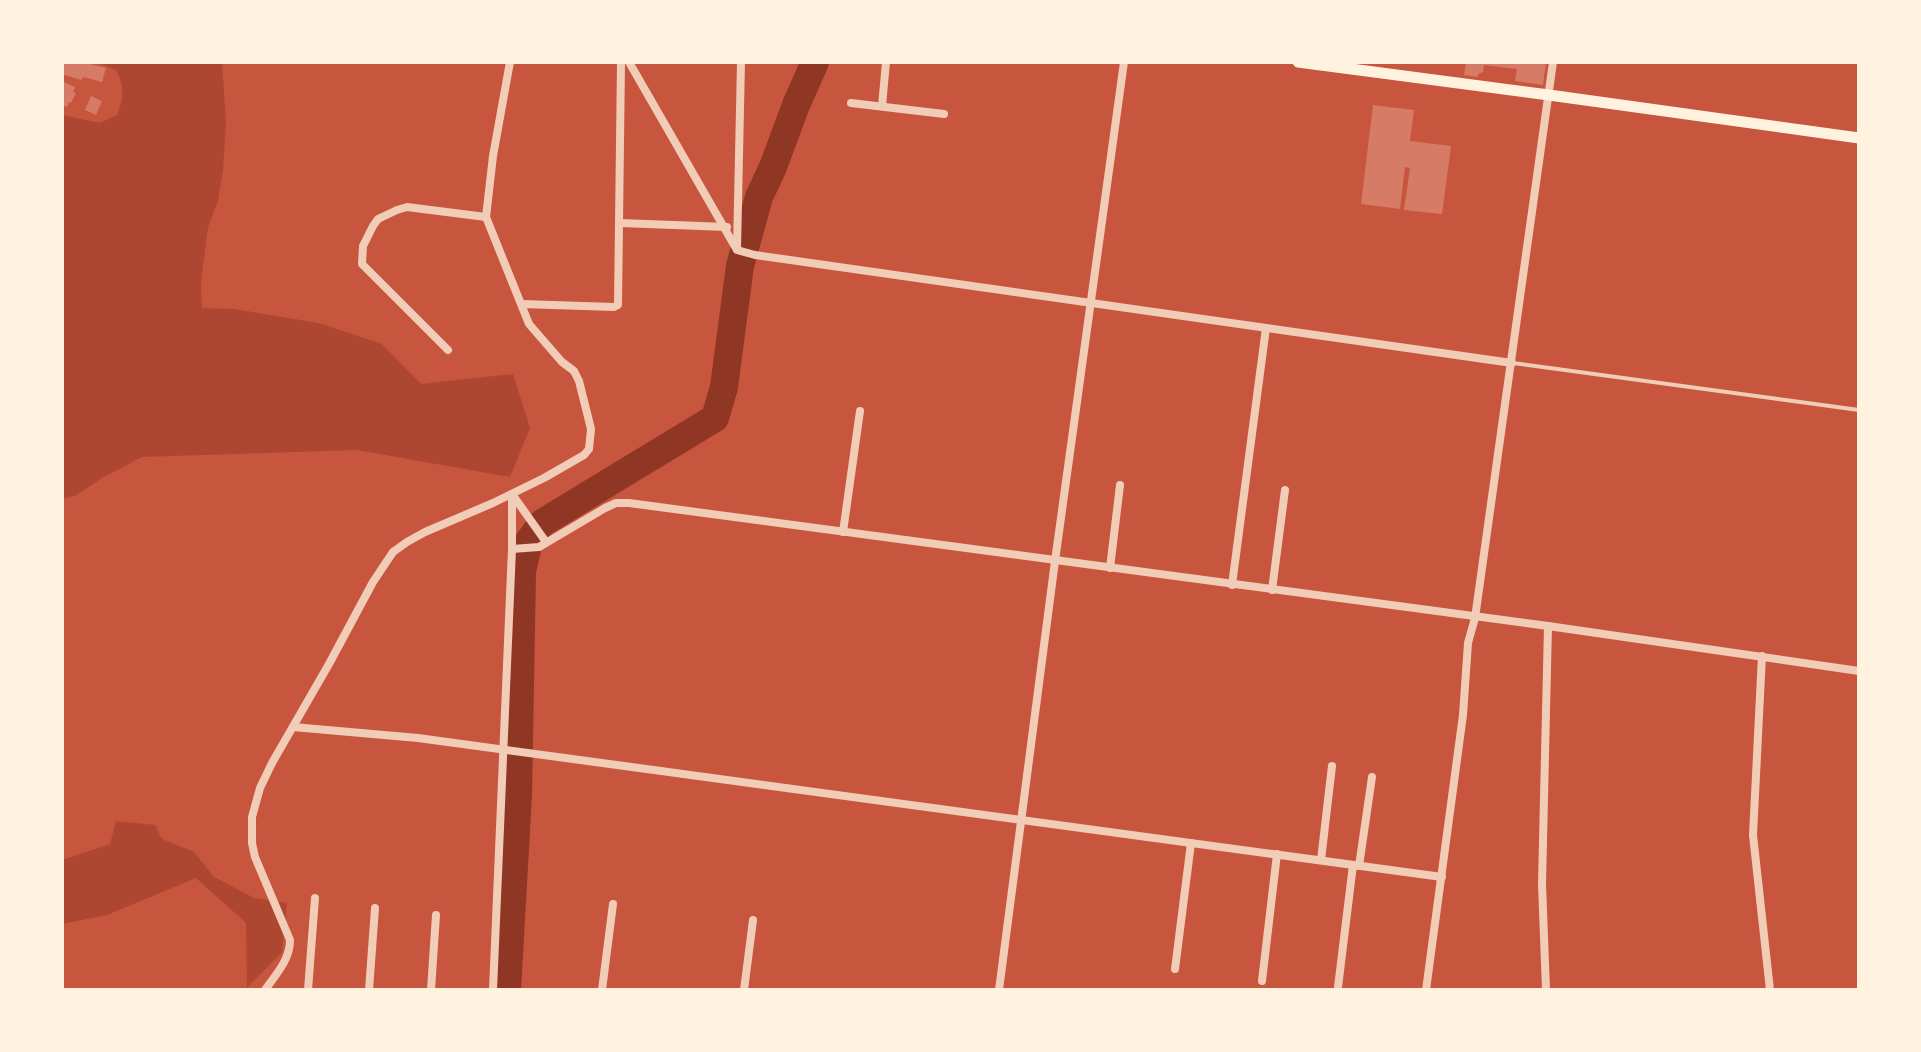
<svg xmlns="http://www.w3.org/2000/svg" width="1921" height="1052" font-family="'Golos Text',sans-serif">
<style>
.green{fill:#ae4732}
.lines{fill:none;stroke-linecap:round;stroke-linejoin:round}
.river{stroke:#8f3625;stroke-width:28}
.building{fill:#d67c66}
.service{stroke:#f1ccb7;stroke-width:4}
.minor{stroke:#f1ccb7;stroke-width:8}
.secondary{stroke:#fff3e0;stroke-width:11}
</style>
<rect width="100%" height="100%" fill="#c8553d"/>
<g class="green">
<path d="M 97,62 L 222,62 L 226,123 L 223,170 L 218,201 L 208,227 L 201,283 L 202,308 L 234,309 L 319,323 L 382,344 L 421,384 L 513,374 L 530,428 L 510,477 L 357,450 L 142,457 L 102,478 L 75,496 L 62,499 L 62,115 L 100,123 L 117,115 C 124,96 125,88 116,70 Z"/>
<path d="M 116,821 L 155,825 L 162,839 L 194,852 L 214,877 L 254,898 L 287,903 L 282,952 L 247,988 L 246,923 L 196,878 L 107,915 L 62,924 L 62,860 L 110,844 Z"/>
</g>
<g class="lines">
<path class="river" d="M 507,990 L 518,795 L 522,571 L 529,541 L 542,523 L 715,418 L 724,387 L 740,266 L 759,197 L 773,167 L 796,105 L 815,62"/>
</g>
<g class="building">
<path d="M 62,62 L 82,62 L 106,68 L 102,82 L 83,77 L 81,80 L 62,74 Z"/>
<path d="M 1466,62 L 1546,62 L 1543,85 L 1515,81 L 1517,69 L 1484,65 L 1483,72 L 1478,74 L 1478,77 L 1464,75 Z"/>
<path d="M 64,82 L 75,87 L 73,92 L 76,93 L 71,103 L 69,102 L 67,107 L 62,105 Z"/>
<path d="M 91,96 L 102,101 L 96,115 L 85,110 Z"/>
<path d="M 1373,105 L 1414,110 L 1410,141 L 1451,146 L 1442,214 L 1404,210 L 1410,168 L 1405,167 L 1400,209 L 1361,204 Z"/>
</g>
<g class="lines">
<path class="service" d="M 1513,363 L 1859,410"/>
<g class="minor">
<path d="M 629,62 L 737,250 L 755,255 L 1512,363"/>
<path d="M 851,103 L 944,114"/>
<path d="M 882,106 L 886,62"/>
<path d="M 620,223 L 727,227"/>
<path d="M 737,249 L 741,62"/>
<path d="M 522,304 L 614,307 L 618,305 L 621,62"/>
<path d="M 448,350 L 362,264 L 363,246 L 373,226 L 378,219 L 397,210 L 407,207 L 486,217"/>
<path d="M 843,532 L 860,411"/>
<path d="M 512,549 L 539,547 L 605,508 L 616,503 L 629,503 L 1548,626 L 1859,671"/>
<path d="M 1110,568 L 1120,485"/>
<path d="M 1232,585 L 1266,328"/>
<path d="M 1272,590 L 1285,490"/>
<path d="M 1762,656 L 1753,835 L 1770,990"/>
<path d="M 293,727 L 418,738 L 1442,877"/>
<path d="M 1321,860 L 1332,766"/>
<path d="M 1359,866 L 1372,777"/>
<path d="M 1175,969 L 1191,843"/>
<path d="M 1262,981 L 1277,854"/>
<path d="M 1338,987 L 1353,865"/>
<path d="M 265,990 C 276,974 290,960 290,940 L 255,857 L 252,843 L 252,817 L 260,788 L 272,763 L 329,664 L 373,582 L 393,552 L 407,542 L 425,532 L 493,503 L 544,478 L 584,455 L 589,449 L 591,429 L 579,381 L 574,371 L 562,362 L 529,324 L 486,217 L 493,156 L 510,62"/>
<path d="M 308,990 L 315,898"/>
<path d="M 369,990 L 375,908"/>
<path d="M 431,990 L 436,915"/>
<path d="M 493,990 L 512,549 L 512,494 L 546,542"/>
<path d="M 602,990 L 613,904"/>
<path d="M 744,990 L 753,920"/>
<path d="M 999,990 L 1055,561 L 1124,62"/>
<path d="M 1426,990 L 1463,715 L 1468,643 L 1475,618 L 1553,62"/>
<path d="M 1546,990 L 1542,884 L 1548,626"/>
</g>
<path class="secondary" d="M 1298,62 L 1549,95 L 1859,138"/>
</g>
<rect width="1921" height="1052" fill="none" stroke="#fff3e0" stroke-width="128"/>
</svg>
